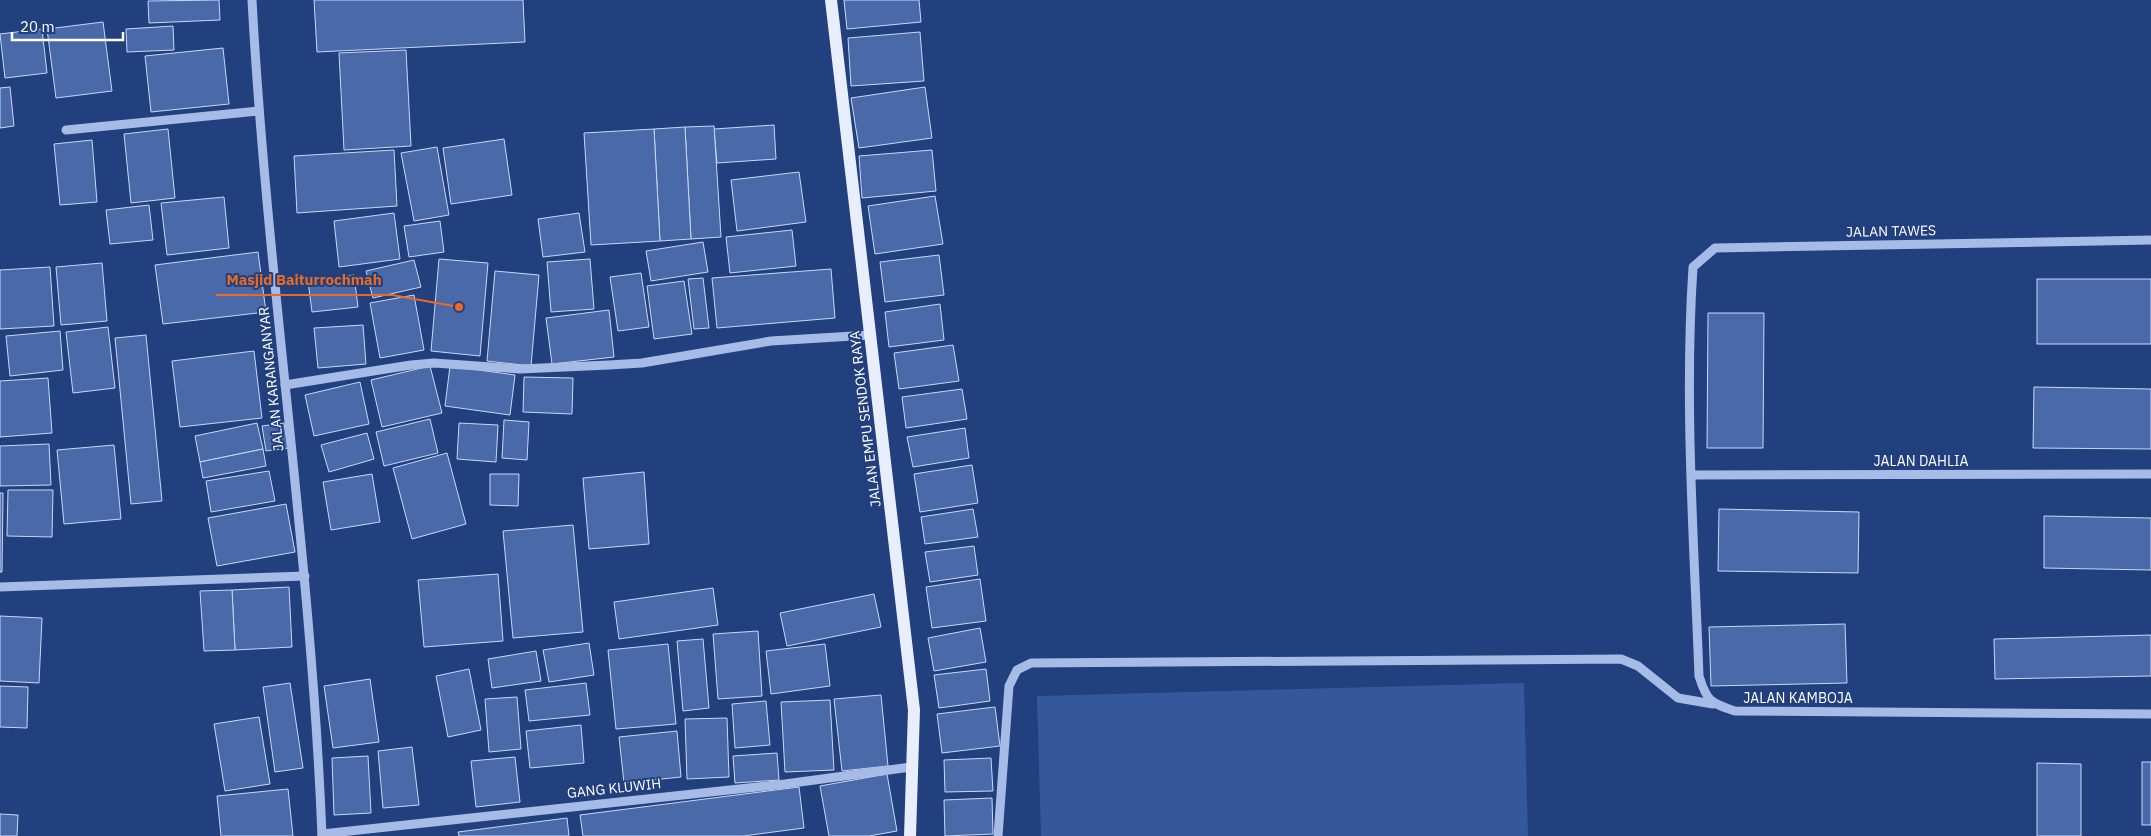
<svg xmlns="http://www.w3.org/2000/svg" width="2151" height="836" font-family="'IBM Plex Sans',sans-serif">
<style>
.garden{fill:#35579c}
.building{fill:#4a69a8;stroke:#cad8f5}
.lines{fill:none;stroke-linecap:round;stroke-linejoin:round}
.minor{stroke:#a6bce7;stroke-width:9}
.major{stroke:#e8eefd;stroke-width:12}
.labels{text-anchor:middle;stroke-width:4;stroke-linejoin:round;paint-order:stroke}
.street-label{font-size:14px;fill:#fff;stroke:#223f7e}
.leader{fill:none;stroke:#ea6a24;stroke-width:2}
.callout-dot{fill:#ea6a24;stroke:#223f7e;stroke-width:2}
.callout-label{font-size:15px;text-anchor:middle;font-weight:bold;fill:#ea6a24;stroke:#223f7e;stroke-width:4;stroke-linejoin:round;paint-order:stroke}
</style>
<rect width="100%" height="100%" fill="#223f7e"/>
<path class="garden" d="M 1524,683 L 1528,836 L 1041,836 L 1037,696 Z"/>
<g class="building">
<path d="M 219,0 L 220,20 L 149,23 L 148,1 Z"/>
<path d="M 314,0 L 523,0 L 525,42 L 317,52 Z"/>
<path d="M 844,0 L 919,0 L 921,22 L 847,29 Z"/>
<path d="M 103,22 L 112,91 L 56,98 L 47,29 Z"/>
<path d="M 173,26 L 174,50 L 127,52 L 126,29 Z"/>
<path d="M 42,29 L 47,73 L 5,78 L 0,34 Z"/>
<path d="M 920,32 L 924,81 L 851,86 L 848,38 Z"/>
<path d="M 223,48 L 229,104 L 151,112 L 145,56 Z"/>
<path d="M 406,50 L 411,146 L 344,150 L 339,53 Z"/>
<path d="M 10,87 L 14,126 L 0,128 L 0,88 Z"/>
<path d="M 925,87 L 932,138 L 859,148 L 851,98 Z"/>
<path d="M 774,125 L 776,159 L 717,163 L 714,129 Z"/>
<path d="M 714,126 L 721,237 L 691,239 L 685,127 Z"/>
<path d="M 685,127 L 691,239 L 660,241 L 654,129 Z"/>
<path d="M 168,129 L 175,198 L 131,203 L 124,134 Z"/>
<path d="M 654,129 L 660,241 L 591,245 L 584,133 Z"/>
<path d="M 504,139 L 512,195 L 451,204 L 443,148 Z"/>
<path d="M 92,140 L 97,202 L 60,205 L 54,144 Z"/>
<path d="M 437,147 L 449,215 L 414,221 L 401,153 Z"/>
<path d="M 394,150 L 397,206 L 297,213 L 294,156 Z"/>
<path d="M 932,150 L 936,191 L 862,198 L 859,156 Z"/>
<path d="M 799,172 L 806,222 L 737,231 L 731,180 Z"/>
<path d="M 935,196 L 943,244 L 875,254 L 868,206 Z"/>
<path d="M 224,197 L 229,248 L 167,255 L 161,203 Z"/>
<path d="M 149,205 L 153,240 L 110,244 L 106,210 Z"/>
<path d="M 394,213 L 400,259 L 339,267 L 334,221 Z"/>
<path d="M 579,213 L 585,252 L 543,257 L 538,219 Z"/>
<path d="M 440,221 L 444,252 L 409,257 L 404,226 Z"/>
<path d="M 792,230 L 796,266 L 730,273 L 726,237 Z"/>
<path d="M 703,242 L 708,272 L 651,281 L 646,251 Z"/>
<path d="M 258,252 L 266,312 L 163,324 L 155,265 Z"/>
<path d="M 939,255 L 944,295 L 885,302 L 880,262 Z"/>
<path d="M 439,259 L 488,263 L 480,356 L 431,351 Z"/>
<path d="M 590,259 L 594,309 L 551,312 L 547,262 Z"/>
<path d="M 414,260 L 421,287 L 373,298 L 366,271 Z"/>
<path d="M 102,263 L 107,321 L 61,325 L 56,267 Z"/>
<path d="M 50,267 L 54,326 L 0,329 L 0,270 Z"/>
<path d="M 831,269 L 835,318 L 717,328 L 712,278 Z"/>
<path d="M 495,271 L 539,275 L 531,366 L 487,361 Z"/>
<path d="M 641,273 L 649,327 L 618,331 L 610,277 Z"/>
<path d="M 354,275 L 358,307 L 312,312 L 308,281 Z"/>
<path d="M 703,278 L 709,328 L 694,329 L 688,279 Z"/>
<rect x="2037" y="279" width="114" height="65"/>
<path d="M 684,281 L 692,334 L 654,339 L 647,286 Z"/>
<path d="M 414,295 L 424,350 L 380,358 L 370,303 Z"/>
<path d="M 940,304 L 944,340 L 889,347 L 885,312 Z"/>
<path d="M 609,310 L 614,357 L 552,364 L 546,318 Z"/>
<path d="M 1708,313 L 1764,313 L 1763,448 L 1707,448 Z"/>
<path d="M 363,325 L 366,364 L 318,368 L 314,328 Z"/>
<path d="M 108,327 L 115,388 L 73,393 L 66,332 Z"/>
<path d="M 60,331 L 63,370 L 10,376 L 6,336 Z"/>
<path d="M 146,335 L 162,501 L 131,504 L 115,338 Z"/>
<path d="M 953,345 L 959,381 L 899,389 L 894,353 Z"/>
<path d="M 254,351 L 262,418 L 180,427 L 172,361 Z"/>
<path d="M 430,366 L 442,413 L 382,427 L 371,380 Z"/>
<path d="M 450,366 L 515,375 L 510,415 L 445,406 Z"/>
<path d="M 524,377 L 573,378 L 572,414 L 523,412 Z"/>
<path d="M 48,378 L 52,433 L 0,437 L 0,381 Z"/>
<path d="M 360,382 L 369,424 L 314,436 L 305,395 Z"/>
<path d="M 2034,387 L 2151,389 L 2151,449 L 2033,448 Z"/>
<path d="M 962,389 L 967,419 L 906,428 L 902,397 Z"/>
<path d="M 430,419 L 438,453 L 384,466 L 376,432 Z"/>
<path d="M 504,420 L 529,422 L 527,460 L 502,458 Z"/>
<path d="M 257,423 L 263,449 L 200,462 L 195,436 Z"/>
<path d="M 284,423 L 288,448 L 266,451 L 262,426 Z"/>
<path d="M 459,423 L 498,425 L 496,462 L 457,459 Z"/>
<path d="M 965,428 L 969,458 L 913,467 L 907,437 Z"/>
<path d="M 367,433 L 374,459 L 329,472 L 321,445 Z"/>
<path d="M 49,444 L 51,485 L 0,486 L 0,446 Z"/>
<path d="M 114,445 L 121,519 L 64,524 L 57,450 Z"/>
<path d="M 263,449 L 266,466 L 203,478 L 200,462 Z"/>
<path d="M 447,453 L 466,524 L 412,539 L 393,468 Z"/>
<path d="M 972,465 L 978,503 L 920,512 L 914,474 Z"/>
<path d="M 269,471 L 275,501 L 211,512 L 206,481 Z"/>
<path d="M 644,472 L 649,544 L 589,549 L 583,478 Z"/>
<path d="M 372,474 L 380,522 L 331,530 L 323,482 Z"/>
<path d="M 490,474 L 519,474 L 518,506 L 490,505 Z"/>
<path d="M 8,490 L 53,490 L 52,537 L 7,536 Z"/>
<path d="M 0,493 L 3,493 L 2,572 L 0,572 Z"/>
<path d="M 286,504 L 295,552 L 217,566 L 208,518 Z"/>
<path d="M 973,509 L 978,537 L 925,544 L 921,517 Z"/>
<path d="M 1719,509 L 1859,512 L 1858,573 L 1718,571 Z"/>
<path d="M 2044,516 L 2151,518 L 2151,570 L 2044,568 Z"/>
<path d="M 573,525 L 583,632 L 513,638 L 503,531 Z"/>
<path d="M 974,546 L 978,575 L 930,582 L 925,552 Z"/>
<path d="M 498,574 L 503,641 L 424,647 L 418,580 Z"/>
<path d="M 980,579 L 986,621 L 932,628 L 926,587 Z"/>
<path d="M 289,587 L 292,647 L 235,650 L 232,590 Z"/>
<path d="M 713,588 L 718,625 L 619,639 L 614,602 Z"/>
<path d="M 232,590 L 235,650 L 204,651 L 200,591 Z"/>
<path d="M 874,594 L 881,627 L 787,646 L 780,613 Z"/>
<path d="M 0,616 L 42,618 L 39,683 L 0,681 Z"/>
<path d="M 1845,624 L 1847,683 L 1711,686 L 1709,627 Z"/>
<path d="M 980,628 L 986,662 L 934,671 L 928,638 Z"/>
<path d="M 758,631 L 762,696 L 718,699 L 713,634 Z"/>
<path d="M 2151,635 L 2151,676 L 1995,679 L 1994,639 Z"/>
<path d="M 703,639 L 709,708 L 683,711 L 677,641 Z"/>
<path d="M 589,643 L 594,675 L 549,682 L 543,650 Z"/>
<path d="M 668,644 L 676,724 L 616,729 L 608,650 Z"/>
<path d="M 825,644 L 830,686 L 771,694 L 766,651 Z"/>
<path d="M 536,651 L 541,681 L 492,688 L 488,659 Z"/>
<path d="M 469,669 L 481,730 L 448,737 L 436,676 Z"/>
<path d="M 986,669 L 990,701 L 939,708 L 934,675 Z"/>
<path d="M 370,679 L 379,742 L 333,748 L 324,686 Z"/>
<path d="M 290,683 L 303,768 L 275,772 L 263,687 Z"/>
<path d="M 586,683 L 590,715 L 529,721 L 525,690 Z"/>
<path d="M 0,686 L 28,687 L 27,728 L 0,727 Z"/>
<path d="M 881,695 L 888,766 L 842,771 L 834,699 Z"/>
<path d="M 517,697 L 521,749 L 489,752 L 485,699 Z"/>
<path d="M 830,700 L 834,770 L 785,772 L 781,702 Z"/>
<path d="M 766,701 L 770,745 L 735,748 L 732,704 Z"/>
<path d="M 995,707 L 1000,746 L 942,753 L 937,714 Z"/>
<path d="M 259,717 L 270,784 L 225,791 L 214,724 Z"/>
<path d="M 727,718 L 729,777 L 687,779 L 685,719 Z"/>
<path d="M 581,725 L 584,763 L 530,768 L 526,731 Z"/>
<path d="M 677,731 L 681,777 L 624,783 L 619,737 Z"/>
<path d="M 412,747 L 419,805 L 383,808 L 378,751 Z"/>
<path d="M 777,753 L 779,780 L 735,783 L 733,756 Z"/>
<path d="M 368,756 L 371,813 L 334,815 L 332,758 Z"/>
<path d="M 515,757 L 520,802 L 476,807 L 471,761 Z"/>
<path d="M 991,758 L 993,791 L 945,792 L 944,760 Z"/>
<rect x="2142" y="762" width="9" height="63"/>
<path d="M 2037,763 L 2081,764 L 2081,836 L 2037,836 Z"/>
<path d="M 887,774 L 897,831 L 869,836 L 829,836 L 820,786 Z"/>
<path d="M 799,787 L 804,828 L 743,836 L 583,836 L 580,815 Z"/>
<path d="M 288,789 L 293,836 L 221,836 L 217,796 Z"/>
<path d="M 992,798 L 993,834 L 945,836 L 944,800 Z"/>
<path d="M 0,814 L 18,815 L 17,836 L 0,836 Z"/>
<path d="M 567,818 L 569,836 L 459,836 L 458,832 Z"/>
</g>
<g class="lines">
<g class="minor">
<path d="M 252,0 C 267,279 311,556 322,836"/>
<path d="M 66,130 L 258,111"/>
<path d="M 2151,240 L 1715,248 L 1693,267 C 1684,403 1694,541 1699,676 C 1707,702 1711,703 1735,711 L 2151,714"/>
<path d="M 285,385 L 411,365 L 434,363 L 520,369 L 609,365 L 642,363 L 771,341 L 870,335"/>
<path d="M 1692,475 L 2151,474"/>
<path d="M 0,587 L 305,576"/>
<path d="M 322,834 L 785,784 L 911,767"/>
<path d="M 998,836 L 1009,686 L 1017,670 L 1031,663 L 1621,659 L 1638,666 L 1678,698 L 1713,704"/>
</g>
<path class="major" d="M 831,0 L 914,710 L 910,836"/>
</g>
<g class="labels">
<g class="street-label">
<text transform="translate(1891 231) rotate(-1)" y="5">JALAN TAWES</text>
<text transform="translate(271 379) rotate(-96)" y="5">JALAN KARANGANYAR</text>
<text transform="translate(865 419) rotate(-97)" y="5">JALAN EMPU SENDOK RAYA</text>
<text x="1921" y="466">JALAN DAHLIA</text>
<text x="1798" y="703">JALAN KAMBOJA</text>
<text transform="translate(614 788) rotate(-6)" y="5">GANG KLUWIH</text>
</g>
</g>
<path class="leader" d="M459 307L392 295H216"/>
<circle class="callout-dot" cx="459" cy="307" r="5"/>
<g class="callout-label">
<text x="304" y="285">Masjid Baiturrochmah</text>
</g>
<path d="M12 32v8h111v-8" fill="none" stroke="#ffffff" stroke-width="2.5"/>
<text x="20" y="32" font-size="15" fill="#ffffff" stroke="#223f7e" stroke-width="4" paint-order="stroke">20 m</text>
</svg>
